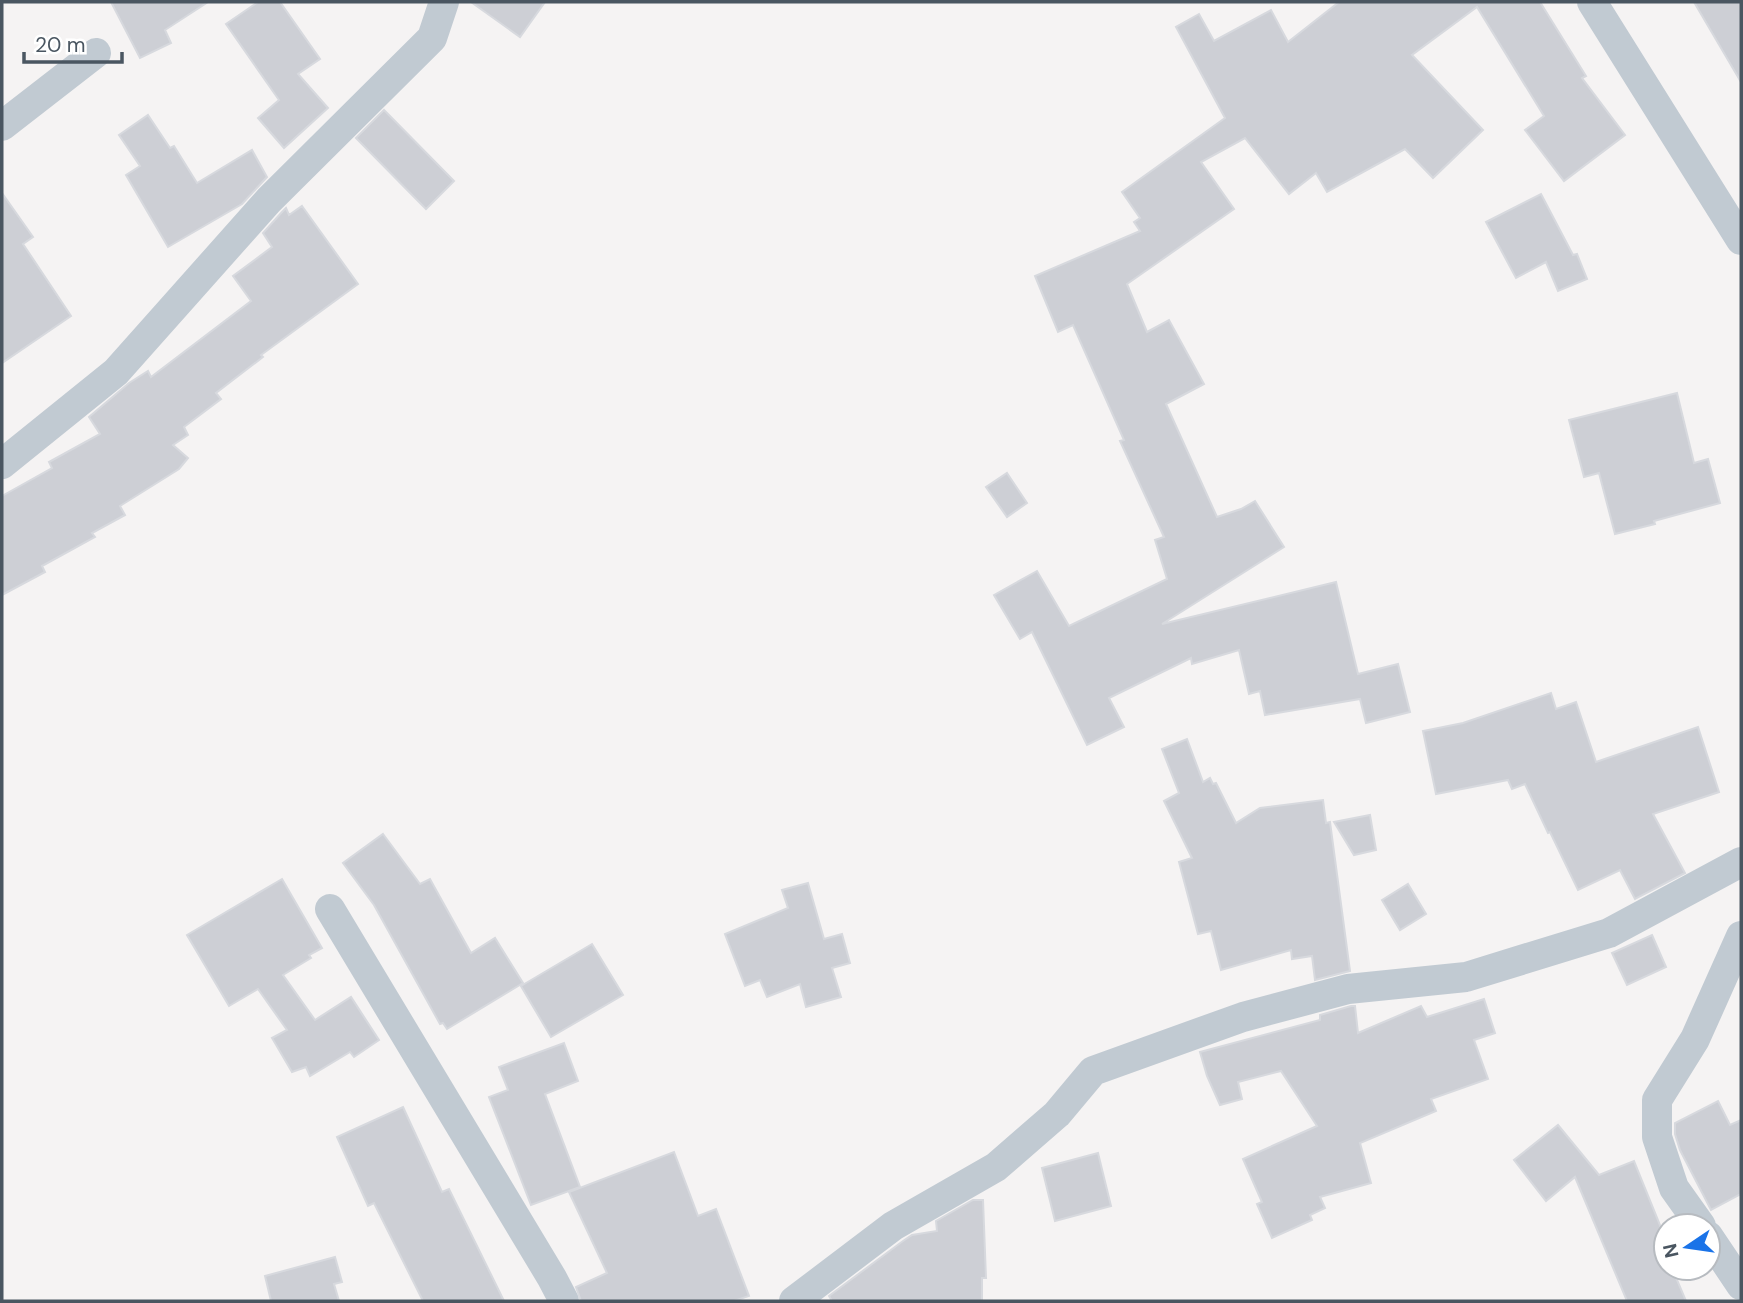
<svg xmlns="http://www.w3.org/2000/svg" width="1743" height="1303" font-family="'DM Sans',sans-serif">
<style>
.building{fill:#cdcfd5;stroke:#d7d9de;stroke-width:2}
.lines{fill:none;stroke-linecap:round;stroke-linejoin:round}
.minor{stroke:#c1cad2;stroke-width:30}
</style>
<rect width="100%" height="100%" fill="#f5f3f3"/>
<g class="building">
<path d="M 111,2 L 208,2 L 165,30 L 171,43 L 140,58 Z"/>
<path d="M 258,2 L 280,2 L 320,59 L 298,74 L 328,108 L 284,148 L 258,118 L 279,100 L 226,24 Z"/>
<path d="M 471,2 L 545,2 L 520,37 Z"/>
<path d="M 1339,2 L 1540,2 L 1586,76 L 1582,78 L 1625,135 L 1564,181 L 1525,130 L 1544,116 L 1477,7 L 1412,55 L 1483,130 L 1433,178 L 1405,149 L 1327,192 L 1316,173 L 1289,194 L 1245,138 L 1201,162 L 1234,209 L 1127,284 L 1147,332 L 1169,320 L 1204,384 L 1166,404 L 1217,517 L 1241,509 L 1255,501 L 1284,547 L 1162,624 L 1336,582 L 1358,674 L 1398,664 L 1410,712 L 1366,723 L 1360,699 L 1265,715 L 1260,691 L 1249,694 L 1239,650 L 1192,664 L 1191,658 L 1109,698 L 1124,727 L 1087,745 L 1032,632 L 1020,639 L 994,595 L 1037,571 L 1069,626 L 1167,579 L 1155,540 L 1164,537 L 1120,441 L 1124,440 L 1073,325 L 1058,332 L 1035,276 L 1140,231 L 1134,222 L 1140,218 L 1122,192 L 1225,118 L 1176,27 L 1199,14 L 1214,41 L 1271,10 L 1288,42 Z"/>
<path d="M 1694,2 L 1741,2 L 1741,82 Z"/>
<path d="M 384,110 L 454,181 L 426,209 L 356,138 Z"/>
<path d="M 148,115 L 170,148 L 174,146 L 197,183 L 252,150 L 267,177 L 242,204 L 168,247 L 126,175 L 140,166 L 119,135 Z"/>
<path d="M 2,193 L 33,237 L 23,244 L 71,316 L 2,363 Z"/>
<path d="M 1541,194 L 1573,255 L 1577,254 L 1587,279 L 1558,291 L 1546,262 L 1516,278 L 1486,222 Z"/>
<path d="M 302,206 L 358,284 L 261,355 L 263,357 L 216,393 L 221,399 L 184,427 L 188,435 L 173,445 L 188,458 L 179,469 L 120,506 L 125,515 L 92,533 L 95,537 L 42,566 L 45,572 L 2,595 L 2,496 L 52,468 L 49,462 L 100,434 L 89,417 L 129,383 L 148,371 L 151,377 L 251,301 L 233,276 L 272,247 L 263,233 L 282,212 L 286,208 L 289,215 Z"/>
<path d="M 1677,393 L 1694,463 L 1708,459 L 1720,503 L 1654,521 L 1655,524 L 1615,534 L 1599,473 L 1584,477 L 1569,420 Z"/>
<path d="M 1007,473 L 1027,503 L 1007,517 L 986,487 Z"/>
<path d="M 1551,693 L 1556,709 L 1576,702 L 1596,762 L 1698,727 L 1719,792 L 1653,814 L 1685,873 L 1635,899 L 1620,870 L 1578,890 L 1550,832 L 1548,833 L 1525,784 L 1512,789 L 1508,780 L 1436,794 L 1423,731 L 1463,723 Z"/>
<path d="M 1187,739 L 1203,782 L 1210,778 L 1213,784 L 1216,783 L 1236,823 L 1260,808 L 1323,800 L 1326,823 L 1330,822 L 1350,971 L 1315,980 L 1312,956 L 1292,959 L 1291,950 L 1221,970 L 1211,931 L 1198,934 L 1179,862 L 1192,858 L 1164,801 L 1179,793 L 1162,749 Z"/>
<path d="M 1370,815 L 1376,850 L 1354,855 L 1334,822 Z"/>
<path d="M 383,834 L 420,884 L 430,879 L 471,953 L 495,938 L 523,983 L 447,1029 L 443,1023 L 440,1024 L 374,905 L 343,863 Z"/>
<path d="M 282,879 L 322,948 L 309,955 L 311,958 L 283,975 L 315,1020 L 351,997 L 379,1040 L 354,1057 L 350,1052 L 310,1076 L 306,1067 L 292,1072 L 272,1038 L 287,1030 L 258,989 L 229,1006 L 187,935 Z"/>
<path d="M 808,883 L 824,939 L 842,934 L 850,963 L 832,968 L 841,997 L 806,1007 L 800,984 L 767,997 L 760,980 L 745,986 L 725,934 L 788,908 L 782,890 Z"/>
<path d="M 1408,884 L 1426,914 L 1400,930 L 1382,900 Z"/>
<path d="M 1652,935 L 1666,967 L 1627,985 L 1612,953 Z"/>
<path d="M 592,944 L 623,995 L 551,1037 L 521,986 Z"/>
<path d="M 1484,999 L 1495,1033 L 1474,1040 L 1488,1079 L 1431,1099 L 1436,1111 L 1360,1143 L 1371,1183 L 1320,1197 L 1325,1208 L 1310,1215 L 1312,1220 L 1272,1238 L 1257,1204 L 1262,1202 L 1243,1159 L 1317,1126 L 1281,1071 L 1238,1082 L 1242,1099 L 1220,1105 L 1207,1076 L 1200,1052 L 1320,1020 L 1320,1015 L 1351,1006 L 1355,1006 L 1358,1033 L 1421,1006 L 1427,1017 Z"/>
<path d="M 564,1043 L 578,1081 L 545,1094 L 580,1187 L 531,1205 L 489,1097 L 508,1090 L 499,1067 Z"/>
<path d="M 1718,1101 L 1730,1125 L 1741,1120 L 1741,1194 L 1711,1210 L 1680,1150 L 1675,1134 L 1675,1123 Z"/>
<path d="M 403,1107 L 442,1192 L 449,1189 L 504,1301 L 423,1301 L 374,1203 L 368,1206 L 337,1137 Z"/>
<path d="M 1558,1125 L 1599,1175 L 1634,1161 L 1666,1240 L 1666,1268 L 1672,1268 L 1686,1301 L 1627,1301 L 1575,1177 L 1546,1201 L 1514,1160 Z"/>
<path d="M 674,1152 L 698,1216 L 716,1209 L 749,1296 L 734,1301 L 581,1301 L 576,1287 L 607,1273 L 569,1192 Z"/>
<path d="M 1098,1153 L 1111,1206 L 1055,1221 L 1042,1168 Z"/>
<path d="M 973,1200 L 983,1200 L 986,1278 L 982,1278 L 982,1301 L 832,1301 L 829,1296 L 903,1241 L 912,1235 L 937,1231 L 936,1221 Z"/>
<path d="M 335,1257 L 342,1282 L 334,1284 L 339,1301 L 271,1301 L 265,1276 Z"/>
</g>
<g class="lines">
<g class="minor">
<path d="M 1592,2 L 1741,240"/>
<path d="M 2,126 L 96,53"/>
<path d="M 2,464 L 116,372 L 269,200 L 432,38 L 444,2"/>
<path d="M 330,909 L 552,1278 L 564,1301"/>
<path d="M 1701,1226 L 1674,1188 L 1657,1137 L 1657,1100 L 1695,1039 L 1741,936"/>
<path d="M 1708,1236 L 1741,1285"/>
<path d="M 794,1301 L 893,1226 L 996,1167 L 1057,1114 L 1093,1071 L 1243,1017 L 1348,989 L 1466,977 L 1609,933 L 1741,862"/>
</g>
</g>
<rect width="1743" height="1303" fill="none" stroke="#4a5661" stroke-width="7"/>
<g transform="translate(1687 1247) rotate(257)"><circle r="33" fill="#ffffff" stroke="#b7bbc0" stroke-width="2"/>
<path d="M0-5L12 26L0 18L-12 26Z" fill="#1a73e8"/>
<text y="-10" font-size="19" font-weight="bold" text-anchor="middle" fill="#4a5661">N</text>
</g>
<path d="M24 52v10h98v-10" fill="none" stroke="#4a5661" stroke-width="3.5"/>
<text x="35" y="52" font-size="21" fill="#4a5661" stroke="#ffffff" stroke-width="5" paint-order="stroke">20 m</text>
</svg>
